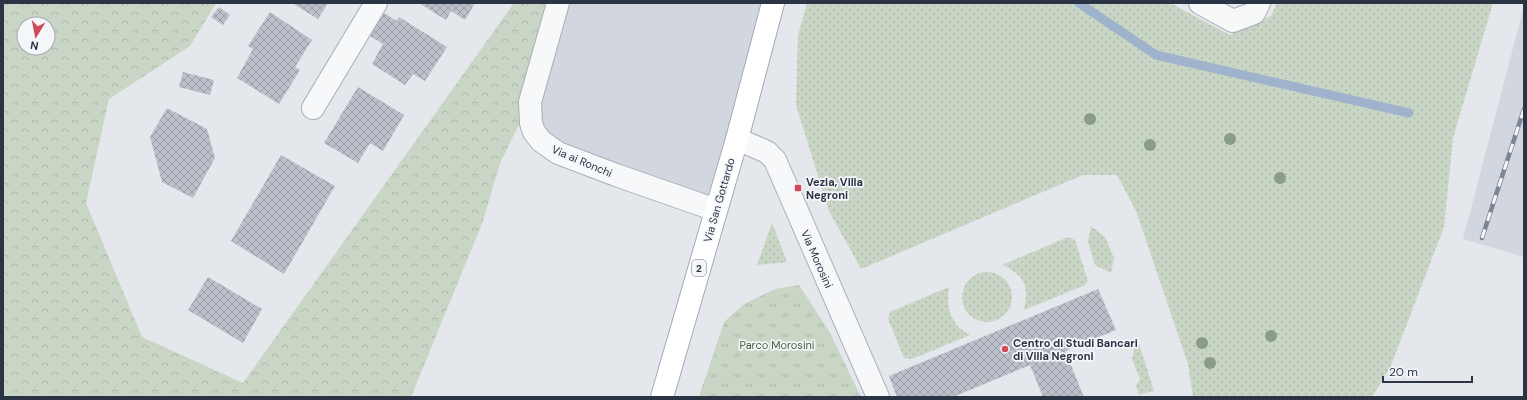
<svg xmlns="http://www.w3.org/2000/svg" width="1527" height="400" font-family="'DM Sans',sans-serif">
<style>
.built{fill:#d2d6de}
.grass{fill:url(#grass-dots)}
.forest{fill:url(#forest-crowns);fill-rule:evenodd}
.park{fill:url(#park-tufts)}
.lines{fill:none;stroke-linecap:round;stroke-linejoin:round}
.stream{stroke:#9fb4cc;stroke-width:9}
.building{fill:url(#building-cross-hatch)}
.minor-casing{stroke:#a9aeb7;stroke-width:24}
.major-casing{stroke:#a3abb8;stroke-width:24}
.minor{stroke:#f7f8fa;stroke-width:22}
.major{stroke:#fff;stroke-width:22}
.rail-casing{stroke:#7d8696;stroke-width:4.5}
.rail{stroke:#f4f6f9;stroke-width:3;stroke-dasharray:9;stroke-linecap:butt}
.tree{fill:#899d89}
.poi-dot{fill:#d1495b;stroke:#f4f6f9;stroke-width:1.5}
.labels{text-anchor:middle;stroke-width:3.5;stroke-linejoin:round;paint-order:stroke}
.shield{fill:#f4f6f9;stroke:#676e7b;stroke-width:1}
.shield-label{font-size:10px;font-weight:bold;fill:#2b3445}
.street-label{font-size:11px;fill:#2b3445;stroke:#f4f6f9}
.poi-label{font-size:11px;font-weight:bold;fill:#2b3445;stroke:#f4f6f9;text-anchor:start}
.park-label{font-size:11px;fill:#3f6138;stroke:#f4f6f9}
</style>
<defs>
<pattern id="grass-dots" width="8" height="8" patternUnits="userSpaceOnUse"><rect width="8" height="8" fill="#c9d6c5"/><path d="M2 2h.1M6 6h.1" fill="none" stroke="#adb8ab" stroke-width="1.8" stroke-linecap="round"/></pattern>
<pattern id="forest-crowns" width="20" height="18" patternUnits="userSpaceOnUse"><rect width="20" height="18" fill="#c9d6c5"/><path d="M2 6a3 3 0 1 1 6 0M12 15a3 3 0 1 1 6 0" fill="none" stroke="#adb8ab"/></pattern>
<pattern id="park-tufts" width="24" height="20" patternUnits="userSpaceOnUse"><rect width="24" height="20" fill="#c9d6c5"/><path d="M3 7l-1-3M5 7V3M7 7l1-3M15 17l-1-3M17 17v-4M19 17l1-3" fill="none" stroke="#adb8ab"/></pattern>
<pattern id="building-cross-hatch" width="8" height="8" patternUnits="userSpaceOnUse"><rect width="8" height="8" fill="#bbc0ca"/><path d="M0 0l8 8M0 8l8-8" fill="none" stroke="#989da6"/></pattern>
</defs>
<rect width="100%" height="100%" fill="#e4e7ec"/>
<g class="built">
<path d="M 558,3 L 772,3 L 716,210 L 558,153 L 531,123 Z"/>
<path d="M 1524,6 L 1524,257 L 1463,239 Z"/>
</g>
<g class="grass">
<path d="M 807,3 L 1170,3 L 1230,35 L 1271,16 L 1277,3 L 1493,3 L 1453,138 L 1444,227 L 1390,368 L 1372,397 L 1193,397 L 1188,364 L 1136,211 L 1117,175 L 1083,175 L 861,269 L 829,211 L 796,105 L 798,35 Z"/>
<path d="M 772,223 L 787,262 L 757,265 Z"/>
<path d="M 1091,226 L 1105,237 L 1114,258 L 1111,273 L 1095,265 L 1088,242 Z"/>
<path d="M 1068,237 L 1075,240 L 1088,281 L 1085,285 L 1024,310 C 1029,286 1025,275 1002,265 Z"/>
<circle cx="987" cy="297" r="25"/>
<path d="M 949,287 C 946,306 950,325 970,335 L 912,359 L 904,358 L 888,319 L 890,312 Z"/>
<path d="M 1137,337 L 1154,391 L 1139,395 L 1136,386 L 1140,379 L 1132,359 Z"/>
</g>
<path class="forest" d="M 3,3 L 216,3 L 190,46 L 109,99 L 86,203 L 142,337 L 243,383 L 514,3 L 558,3 L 530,102 L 500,163 L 483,221 L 411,397 L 3,397 ZM 24,24 L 48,24 L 48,48 L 24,48 Z"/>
<path class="park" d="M 799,285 L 829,331 L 861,397 L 699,397 L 724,322 L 744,304 L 775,289 Z"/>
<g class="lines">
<path class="stream" d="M 1079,3 L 1156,55 L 1409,113"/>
</g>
<g class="building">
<path d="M 292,3 L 328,3 L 318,19 Z"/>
<path d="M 419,3 L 475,3 L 465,20 L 451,11 L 446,20 Z"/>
<path d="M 219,7 L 230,15 L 223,25 L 211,17 Z"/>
<path d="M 270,12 L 312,40 L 295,67 L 300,70 L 279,104 L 237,78 L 253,49 L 248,46 Z"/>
<path d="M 384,13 L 397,21 L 399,17 L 447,47 L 425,81 L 413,74 L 405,85 L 372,64 L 383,44 L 370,36 Z"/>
<path d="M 183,72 L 214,80 L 210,95 L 179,87 Z"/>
<path d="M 358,87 L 404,115 L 383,151 L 370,143 L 358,163 L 324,143 Z"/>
<path d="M 167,108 L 207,129 L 215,158 L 193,198 L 162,182 L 150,137 Z"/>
<path d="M 281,155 L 335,186 L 284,274 L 231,241 Z"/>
<path d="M 208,277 L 262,309 L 243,343 L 188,310 Z"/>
<path d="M 1098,289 L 1116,330 L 1065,351 L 1084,397 L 1043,397 L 1030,365 L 953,397 L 897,397 L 889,376 Z"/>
</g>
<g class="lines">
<defs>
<g id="minor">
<path d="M 558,3 L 530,102 L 531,123 L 534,132 L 541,141 L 558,153 L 616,175 L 716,210"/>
<path d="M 1200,3 L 1233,21 L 1254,13 L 1259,3"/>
<path d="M 313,108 L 376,3"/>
<path d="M 737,139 L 767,152 L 775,160 L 878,397"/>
</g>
<path id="major" d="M 662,397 L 737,139 L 773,3"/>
</defs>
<use href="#minor" class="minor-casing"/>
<use href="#major" class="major-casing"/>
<use href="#minor" class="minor"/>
<use href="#major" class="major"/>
<defs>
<path id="rail" d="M 1482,238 L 1524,109"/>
</defs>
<use href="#rail" class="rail-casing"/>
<use href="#rail" class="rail"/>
</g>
<g class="tree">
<circle cx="1090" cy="119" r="6"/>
<circle cx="1230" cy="139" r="6"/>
<circle cx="1150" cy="145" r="6"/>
<circle cx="1280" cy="178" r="6"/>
<circle cx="1271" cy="336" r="6"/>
<circle cx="1202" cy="343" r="6"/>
<circle cx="1210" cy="363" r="6"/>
</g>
<g class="poi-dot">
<rect x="794" y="184" width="8" height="8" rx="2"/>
<circle cx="1005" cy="349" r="4"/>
</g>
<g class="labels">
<rect class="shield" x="692" y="260" width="14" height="16" rx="3"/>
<g class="shield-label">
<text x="699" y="272">2</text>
</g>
<g class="street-label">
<text transform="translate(582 161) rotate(23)" y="4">Via ai Ronchi</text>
<text transform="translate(719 200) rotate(-74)" y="4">Via San Gottardo</text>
<text transform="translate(817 259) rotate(66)" y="4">Via Morosini</text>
</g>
<g class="poi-label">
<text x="806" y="186">Vezia, Villa<tspan x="806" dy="13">Negroni</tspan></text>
<text x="1013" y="347">Centro di Studi Bancari<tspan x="1013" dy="13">di Villa Negroni</tspan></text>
</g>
<g class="park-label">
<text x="777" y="349">Parco Morosini</text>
</g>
</g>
<rect width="1527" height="400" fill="none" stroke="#2b3445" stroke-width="8"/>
<g transform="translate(36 36) rotate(190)"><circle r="19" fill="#f4f6f9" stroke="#a4a8b1"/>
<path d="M0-3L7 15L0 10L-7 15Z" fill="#d1495b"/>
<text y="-6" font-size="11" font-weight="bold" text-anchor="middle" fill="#2b3445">N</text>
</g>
<path d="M1383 376v6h89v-6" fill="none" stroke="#2b3445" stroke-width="2"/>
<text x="1389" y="376" font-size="12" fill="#2b3445" stroke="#f4f6f9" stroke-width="3" paint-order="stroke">20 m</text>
</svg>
